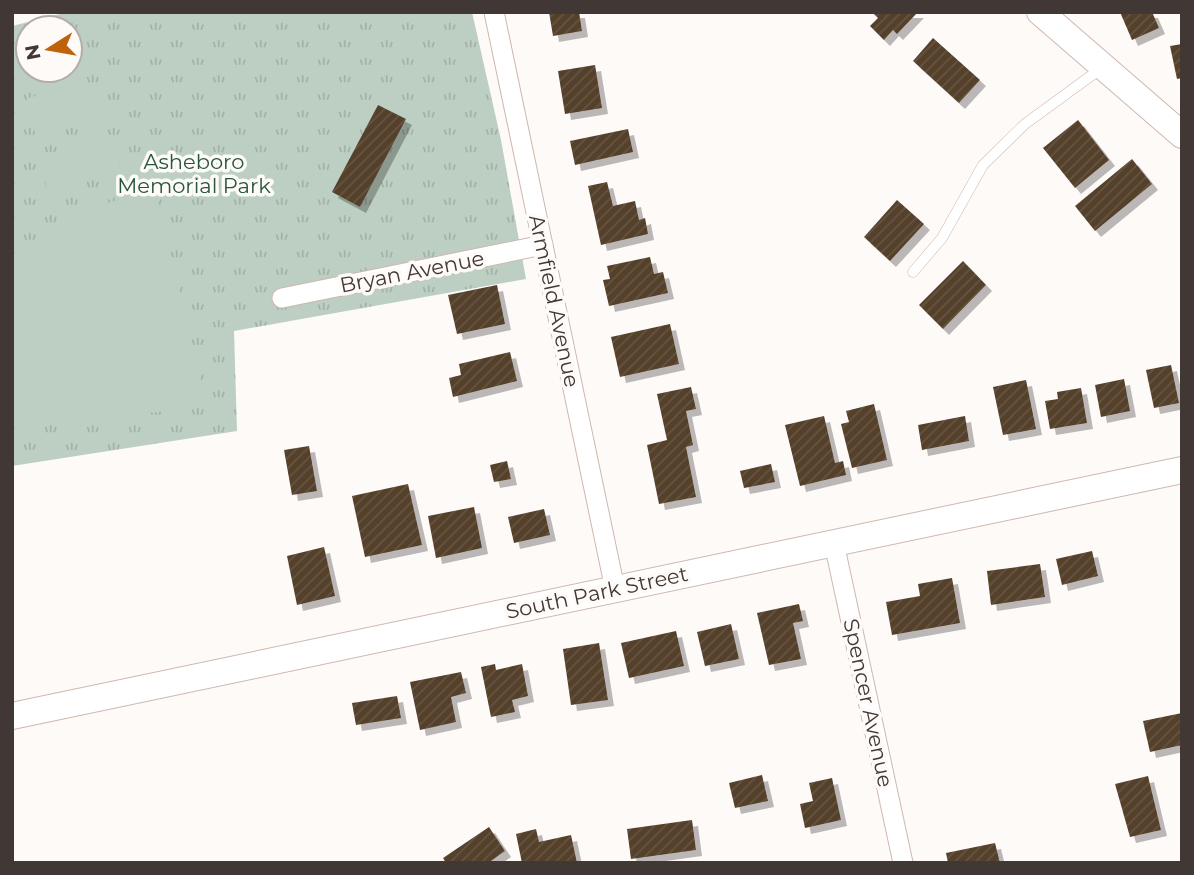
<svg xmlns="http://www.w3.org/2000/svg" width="1194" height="875" font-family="Montserrat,sans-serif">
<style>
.grass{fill:url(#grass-tufts);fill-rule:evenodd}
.garden{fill:#bccfc2}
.building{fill:url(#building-hatch);filter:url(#shadow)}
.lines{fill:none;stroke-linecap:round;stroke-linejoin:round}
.lane-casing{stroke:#ceb8af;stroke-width:11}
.street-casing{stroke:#ceb8af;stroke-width:21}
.secondary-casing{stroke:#ceb8af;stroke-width:28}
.lane{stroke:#fff;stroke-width:10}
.street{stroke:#fff;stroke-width:19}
.secondary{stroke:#fff;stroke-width:26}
.labels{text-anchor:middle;stroke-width:7;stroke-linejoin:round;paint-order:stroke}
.park-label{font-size:21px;fill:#26573a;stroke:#fefaf8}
.street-label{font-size:21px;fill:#413835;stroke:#fefaf8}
</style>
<defs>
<pattern id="grass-tufts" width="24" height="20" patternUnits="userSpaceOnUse" patternTransform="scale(1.75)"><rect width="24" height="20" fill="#bccfc2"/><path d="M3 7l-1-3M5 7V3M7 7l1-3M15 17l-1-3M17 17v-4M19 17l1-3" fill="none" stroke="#a3b2a7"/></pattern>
<pattern id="building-hatch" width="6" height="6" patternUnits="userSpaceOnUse" patternTransform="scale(1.75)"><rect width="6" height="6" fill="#54402c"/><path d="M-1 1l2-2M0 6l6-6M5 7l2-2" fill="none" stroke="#655442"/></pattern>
<filter id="shadow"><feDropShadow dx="6" dy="6" stdDeviation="0" flood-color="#0004"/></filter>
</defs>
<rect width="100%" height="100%" fill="#fefaf8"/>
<path class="grass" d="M 68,12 L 472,12 L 501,140 L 526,279 L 234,331 L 237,431 L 12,466 L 12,26 ZM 28,28 L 70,28 L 70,70 L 28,70 Z"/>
<g class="garden">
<path d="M 102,82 L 109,117 L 35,133 L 27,98 Z"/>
<path d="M 114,139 L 121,174 L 47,190 L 40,155 Z"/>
<path d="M 156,192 L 203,388 L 186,409 L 12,427 L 12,274 L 44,235 L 90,209 L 120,199 Z"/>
</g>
<g class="building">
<path d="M 549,12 L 579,12 L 582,31 L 553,36 Z"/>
<path d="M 872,12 L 918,12 L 897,34 L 893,30 L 884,40 L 870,26 L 878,18 Z"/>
<path d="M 1120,12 L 1152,12 L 1159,28 L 1132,40 Z"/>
<path d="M 933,38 L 980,80 L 959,103 L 913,61 Z"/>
<path d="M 1182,44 L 1182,78 L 1177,79 L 1170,46 Z"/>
<path d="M 595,65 L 602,108 L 565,114 L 558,71 Z"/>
<path d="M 378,105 L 406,119 L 360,207 L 332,192 Z"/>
<path d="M 1078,120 L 1109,160 L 1075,188 L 1043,148 Z"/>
<path d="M 628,129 L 633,152 L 575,165 L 570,141 Z"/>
<path d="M 1132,159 L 1152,184 L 1095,231 L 1075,206 Z"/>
<path d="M 607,182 L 613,206 L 635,201 L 639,220 L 645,218 L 648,234 L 601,245 L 588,186 Z"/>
<path d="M 897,200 L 924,224 L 890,261 L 864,237 Z"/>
<path d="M 650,257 L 654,274 L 663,272 L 668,293 L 609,306 L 603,280 L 610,279 L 607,266 Z"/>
<path d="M 963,261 L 986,285 L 943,329 L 919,305 Z"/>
<path d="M 497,285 L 505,324 L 457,334 L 448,295 Z"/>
<path d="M 670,324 L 679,364 L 620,377 L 611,337 Z"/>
<path d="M 510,352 L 517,381 L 453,397 L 449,378 L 461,375 L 459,364 Z"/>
<path d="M 1171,365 L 1179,403 L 1154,408 L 1146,370 Z"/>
<path d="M 1124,379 L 1130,411 L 1101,417 L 1095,385 Z"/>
<path d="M 1026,380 L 1036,429 L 1003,435 L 993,387 Z"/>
<path d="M 691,387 L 696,409 L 686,411 L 693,445 L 686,447 L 696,497 L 659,504 L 647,445 L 667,440 L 657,394 Z"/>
<path d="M 1081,388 L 1087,423 L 1050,429 L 1045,401 L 1058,399 L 1057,392 Z"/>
<path d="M 874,404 L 887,460 L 852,468 L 841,424 L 849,422 L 846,411 Z"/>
<path d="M 824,416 L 835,463 L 843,461 L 846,475 L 800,486 L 785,425 Z"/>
<path d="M 965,416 L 969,441 L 922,450 L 918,425 Z"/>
<path d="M 309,446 L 317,491 L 292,495 L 284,450 Z"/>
<path d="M 507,461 L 511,479 L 494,482 L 490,465 Z"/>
<path d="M 771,464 L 775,482 L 744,488 L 740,471 Z"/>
<path d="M 408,484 L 422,545 L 365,557 L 352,496 Z"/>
<path d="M 474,507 L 482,548 L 436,558 L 428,516 Z"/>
<path d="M 544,509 L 550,535 L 514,543 L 508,517 Z"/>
<path d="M 324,547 L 335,596 L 297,605 L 287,556 Z"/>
<path d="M 1092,551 L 1098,576 L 1062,585 L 1056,559 Z"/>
<path d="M 1040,564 L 1045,597 L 991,605 L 987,571 Z"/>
<path d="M 952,578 L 960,623 L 892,635 L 886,602 L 920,596 L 918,584 Z"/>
<path d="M 799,604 L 803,621 L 793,623 L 801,659 L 769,665 L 757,613 Z"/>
<path d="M 731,624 L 739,659 L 705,666 L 697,632 Z"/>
<path d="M 676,631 L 684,666 L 629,678 L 621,643 Z"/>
<path d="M 599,643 L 608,700 L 571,705 L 563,649 Z"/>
<path d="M 495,664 L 496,670 L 522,664 L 528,696 L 512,700 L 515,712 L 491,717 L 481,667 Z"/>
<path d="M 461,672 L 466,693 L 451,697 L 456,722 L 420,730 L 410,682 Z"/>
<path d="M 397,696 L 401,718 L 356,725 L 352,703 Z"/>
<path d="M 1182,713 L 1182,745 L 1150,752 L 1143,721 Z"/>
<path d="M 762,775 L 768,801 L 735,808 L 729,783 Z"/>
<path d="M 1148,776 L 1161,830 L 1130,837 L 1115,784 Z"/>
<path d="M 832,778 L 841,820 L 805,828 L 800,804 L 813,801 L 809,783 Z"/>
<path d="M 692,820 L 696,850 L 631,859 L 627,829 Z"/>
<path d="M 489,827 L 505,851 L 488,863 L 446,863 L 443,858 Z"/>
<path d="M 536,829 L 539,842 L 571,835 L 577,863 L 522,863 L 516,834 Z"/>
<path d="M 995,843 L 1000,863 L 948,863 L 946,853 Z"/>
</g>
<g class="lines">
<defs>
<path id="lane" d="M 913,272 L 942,238 L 983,165 L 1025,124 L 1103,67"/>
<g id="street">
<path d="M 494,12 L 615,589"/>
<path d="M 282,298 L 543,245"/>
<path d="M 834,543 L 903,863"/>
</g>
<g id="secondary">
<path d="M 1040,12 L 1182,135"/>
<path d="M 12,716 L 1182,470"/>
</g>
</defs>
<use href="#lane" class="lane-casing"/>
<use href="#street" class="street-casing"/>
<use href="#secondary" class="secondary-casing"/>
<use href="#lane" class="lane"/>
<use href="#street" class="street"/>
<use href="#secondary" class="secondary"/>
</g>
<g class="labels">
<g class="park-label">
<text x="194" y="169">Asheboro<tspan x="194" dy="24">Memorial Park</tspan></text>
</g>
<g class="street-label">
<text transform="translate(412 272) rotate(-11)" y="7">Bryan Avenue</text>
<text transform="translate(554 301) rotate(78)" y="7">Armfield Avenue</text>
<text transform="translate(597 593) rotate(-12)" y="7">South Park Street</text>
<text transform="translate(868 703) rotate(78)" y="7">Spencer Avenue</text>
</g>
</g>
<rect width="1194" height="875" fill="none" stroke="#413835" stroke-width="28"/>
<g transform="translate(49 49) rotate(259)"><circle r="33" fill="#fefaf8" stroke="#b2acaa" stroke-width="2"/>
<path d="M0-5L12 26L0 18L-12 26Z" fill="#be630b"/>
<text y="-10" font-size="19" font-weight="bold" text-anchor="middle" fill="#413835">N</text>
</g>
</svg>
